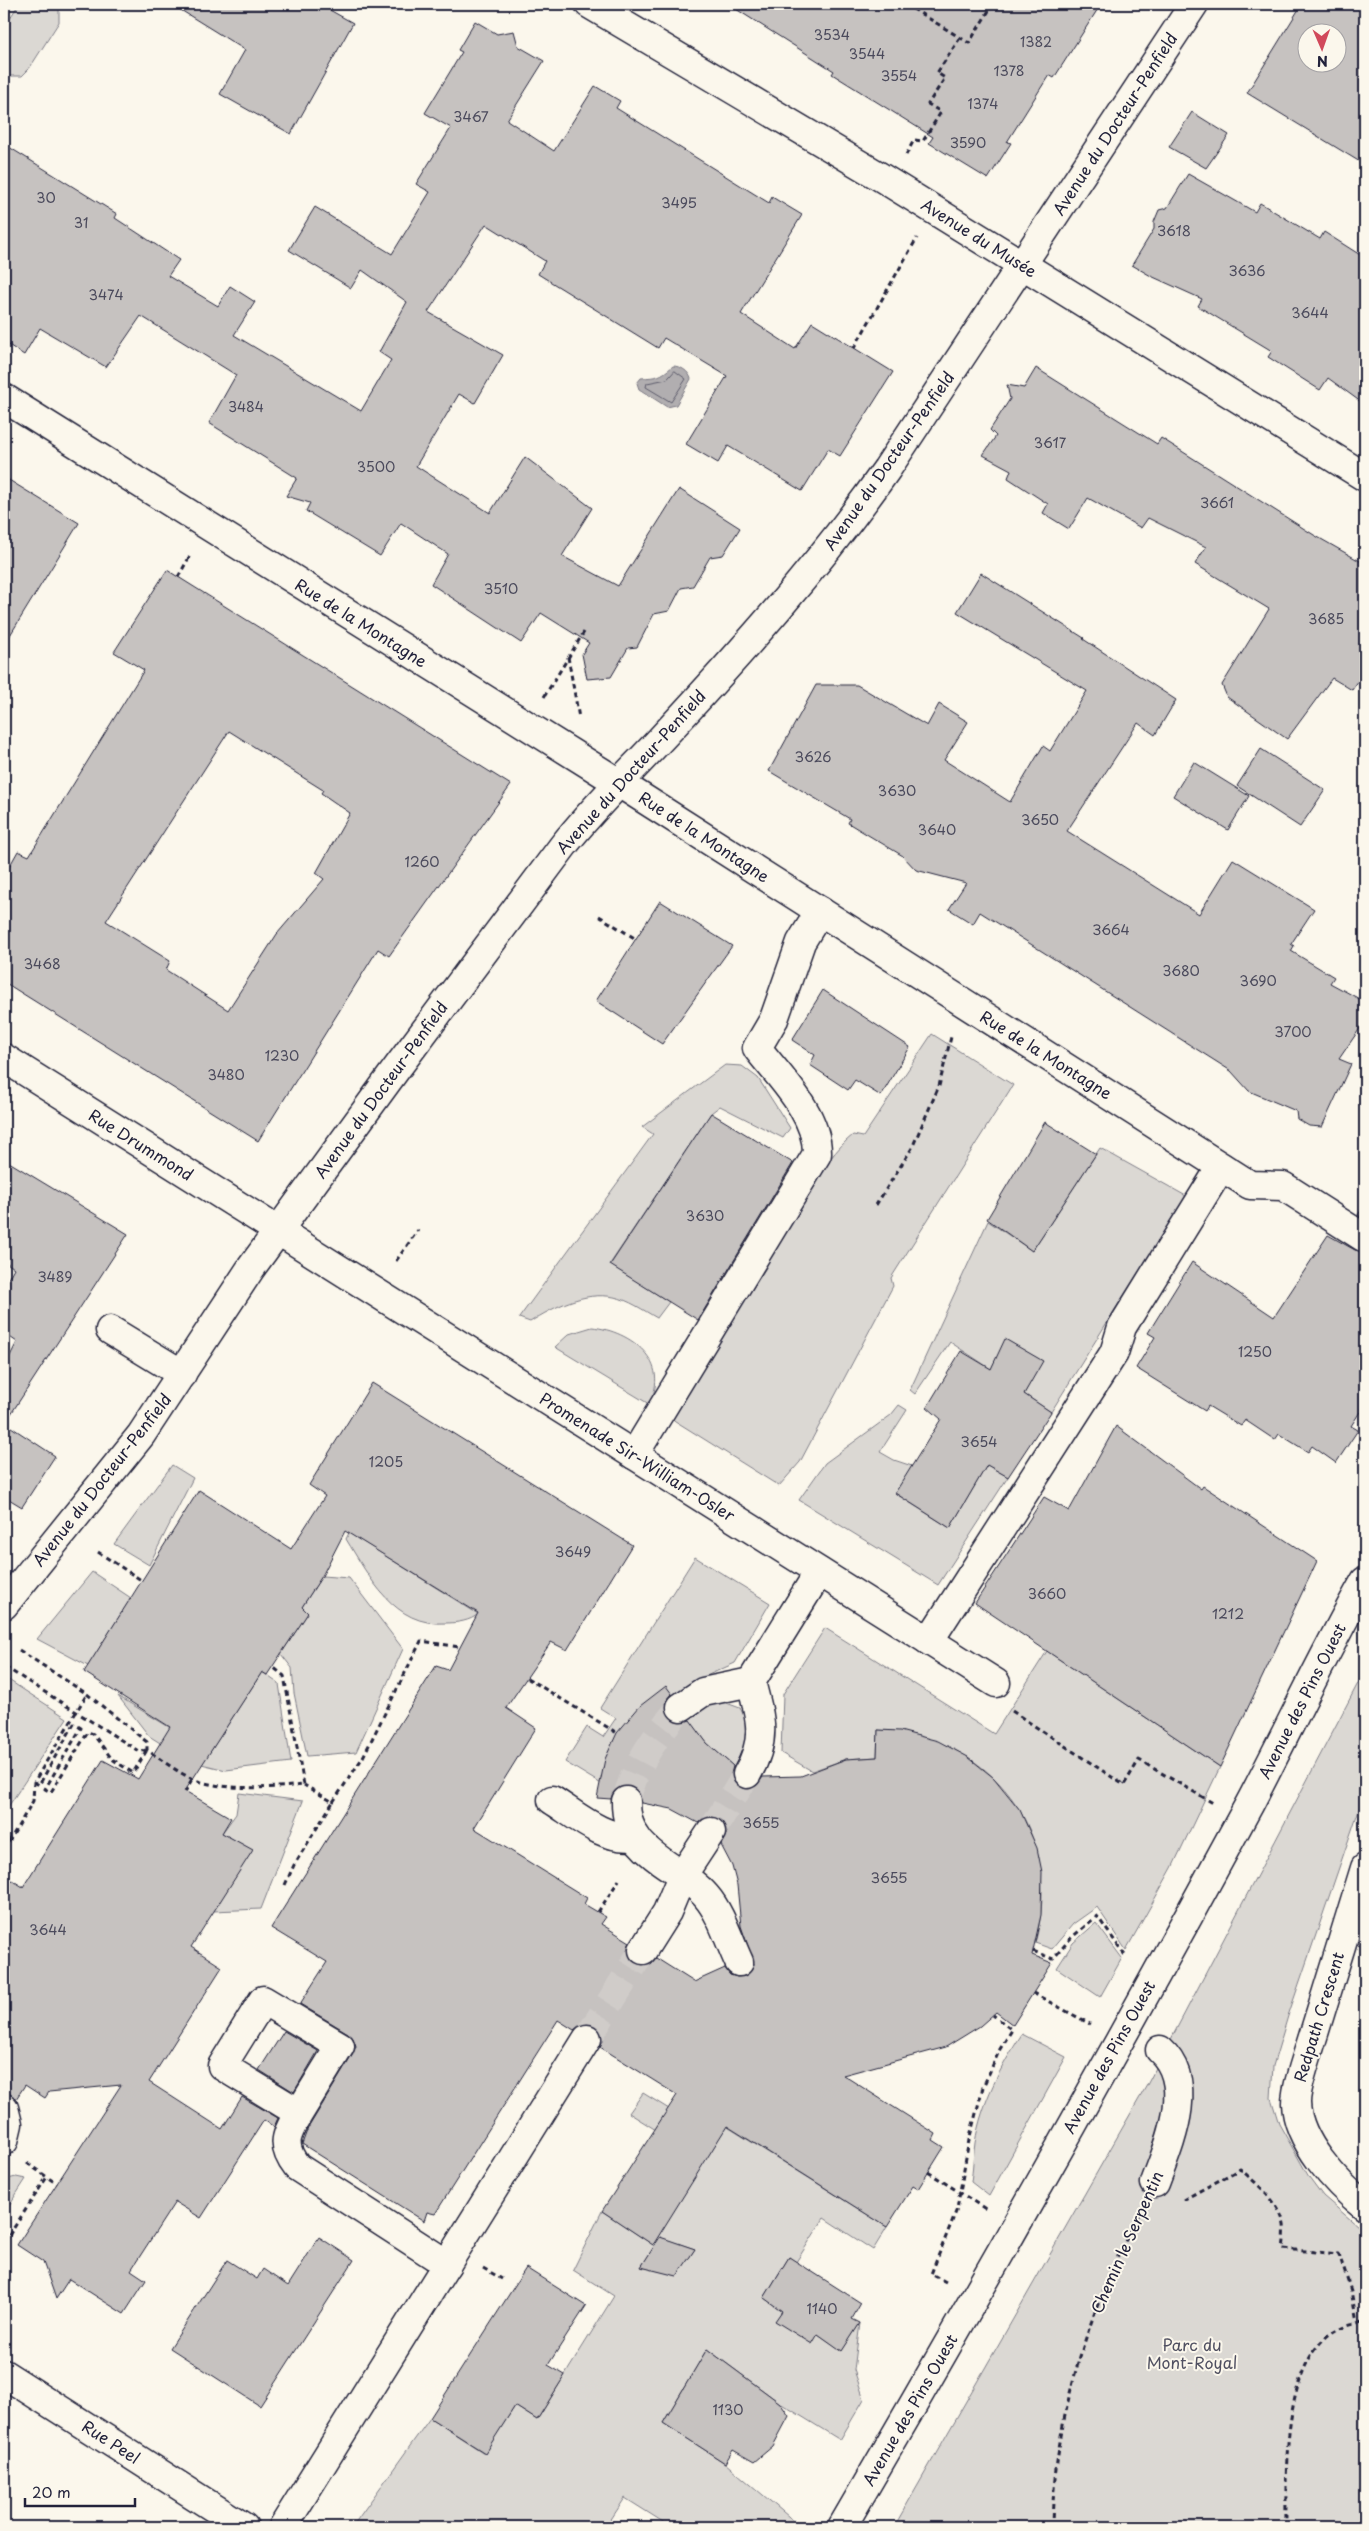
<svg xmlns="http://www.w3.org/2000/svg" width="1369" height="2531" font-family="'Playpen Sans',sans-serif">
<style>
.green{fill:#dbd8d3;stroke:#7e7d87}
.water{fill:#b1aeb0;stroke:#787681}
.lines{fill:none;stroke-linecap:round;stroke-linejoin:round}
.shore{stroke:#5b5a6a;stroke-width:1}
.building{fill:#c6c2c0;stroke:#22223b;fill-rule:evenodd}
.minor-tunnel{stroke:#d0ccc9;stroke-width:28;stroke-dasharray:28 14;stroke-linecap:butt}
.minor-casing{stroke:#22223b;stroke-width:31}
.major-casing{stroke:#22223b;stroke-width:31}
.path{stroke:#22223b;stroke-width:3;stroke-dasharray:5 4;stroke-linecap:butt}
.minor{stroke:#fbf7ec;stroke-width:28}
.major{stroke:#fbf7ec;stroke-width:28}
.labels{text-anchor:middle;stroke-width:4;stroke-linejoin:round;paint-order:stroke}
.number-label{font-size:14px;fill:#4b4a5c}
.street-label{font-size:16px;fill:#22223b;stroke:#fbf7ec}
.park-label{font-size:16px;fill:#505061;stroke:#fbf7ec}
</style>
<rect width="100%" height="100%" fill="#fbf7ec"/>
<filter id="ink" filterUnits="userSpaceOnUse"><feTurbulence type="fractalNoise" baseFrequency=".02" numOctaves="2"/><feDisplacementMap in="SourceGraphic" scale="10" xChannelSelector="R" yChannelSelector="G"/><feConvolveMatrix kernelMatrix="1 2 1 2 8 2 1 2 1" color-interpolation-filters="sRGB"/></filter>
<g filter="url(#ink)">
<g class="green">
<path d="M 19,4 L 59,4 L 59,22 L 29,69 L 22,76 L 4,76 L 4,27 Z"/>
<path d="M 932,1034 L 1013,1085 L 891,1278 L 893,1286 L 800,1462 L 779,1486 L 672,1419 L 736,1306 L 740,1308 L 767,1266 L 764,1262 C 787,1227 822,1159 853,1135 L 863,1137 Z"/>
<path d="M 725,1065 L 742,1066 L 758,1078 L 790,1128 L 783,1138 L 720,1106 L 711,1113 L 610,1264 L 669,1302 L 657,1318 C 643,1310 629,1300 614,1297 C 584,1291 554,1307 530,1322 L 519,1318 L 653,1134 L 642,1127 Z"/>
<path d="M 1100,1148 L 1186,1196 L 1051,1412 L 1024,1394 L 1042,1361 L 1006,1340 L 991,1369 L 950,1342 L 915,1394 L 910,1390 L 988,1221 L 1032,1251 Z"/>
<path d="M 592,1327 C 631,1331 672,1362 649,1404 L 555,1347 L 569,1334 Z"/>
<path d="M 899,1405 L 907,1410 L 880,1452 L 894,1460 L 912,1466 L 896,1494 L 950,1528 L 987,1465 L 1008,1477 L 938,1585 L 799,1500 L 825,1463 L 891,1415 Z"/>
<path d="M 172,1465 L 193,1478 L 149,1565 L 114,1544 Z"/>
<path d="M 349,1533 L 478,1614 C 471,1621 456,1623 446,1623 C 394,1627 370,1578 346,1539 Z"/>
<path d="M 695,1557 L 770,1603 L 735,1663 L 695,1681 L 641,1718 L 603,1785 L 565,1762 L 587,1727 L 603,1737 L 616,1718 L 600,1708 Z"/>
<path d="M 92,1572 L 131,1598 L 88,1666 L 37,1639 Z"/>
<path d="M 322,1576 L 349,1578 L 403,1649 L 356,1752 L 307,1756 L 294,1693 L 292,1668 L 281,1654 L 308,1613 L 302,1607 Z"/>
<path d="M 825,1628 L 994,1734 L 1047,1651 L 1220,1767 L 1172,1868 L 1126,1950 L 1097,1907 L 1073,1924 L 1052,1949 L 1035,1943 C 1066,1832 991,1735 878,1730 L 877,1757 L 846,1759 L 812,1771 L 781,1753 L 783,1694 Z"/>
<path d="M 1365,1670 L 1365,1792 L 1288,2016 L 1273,2066 L 1271,2098 L 1279,2124 L 1309,2177 L 1323,2196 L 1365,2232 L 1365,2527 L 894,2527 L 1147,2085 Z"/>
<path d="M 262,1672 L 279,1684 L 291,1762 L 226,1770 L 189,1761 L 149,1736 L 118,1696 L 210,1752 Z"/>
<path d="M 7,1679 L 67,1718 L 4,1813 L 4,1683 Z"/>
<path d="M 721,1701 L 740,1708 L 749,1725 L 744,1746 L 734,1767 L 707,1743 L 689,1720 L 702,1705 Z"/>
<path d="M 239,1793 L 303,1801 L 261,1909 L 213,1911 L 252,1850 L 222,1833 L 236,1814 Z"/>
<path d="M 1096,1923 L 1122,1958 L 1100,1997 L 1057,1968 L 1073,1943 Z"/>
<path d="M 1022,2034 L 1066,2057 L 989,2196 L 971,2182 C 973,2169 973,2156 975,2143 C 981,2104 1001,2066 1022,2034 Z"/>
<path d="M 643,2093 L 716,2138 L 726,2126 L 887,2227 L 873,2250 L 824,2218 L 796,2262 L 789,2257 L 764,2298 L 782,2311 L 776,2321 L 818,2334 L 842,2350 L 860,2323 L 854,2370 L 864,2399 L 840,2440 L 780,2403 L 707,2349 L 663,2423 L 725,2463 L 795,2522 L 792,2527 L 671,2527 L 625,2498 L 606,2527 L 352,2527 L 430,2418 L 484,2453 L 515,2406 L 537,2420 L 614,2296 L 573,2270 L 602,2211 L 655,2246 L 641,2267 L 677,2275 L 695,2249 L 658,2237 L 656,2130 L 629,2113 Z"/>
<path d="M 16,2177 L 26,2179 L 4,2213 L 4,2180 Z"/>
</g>
<path class="water" d="M 673,366 C 680,366 689,371 691,379 L 676,405 L 667,407 L 639,389 L 637,383 L 641,378 C 658,377 660,377 673,366 Z"/>
<g class="lines">
<path class="shore" d="M 675,371 L 686,379 L 671,402 L 646,387 L 647,383 L 667,379 Z"/>
</g>
<g class="building">
<path d="M 171,4 L 319,4 L 353,23 L 291,134 L 220,94 L 245,50 Z"/>
<path d="M 728,4 L 1101,4 L 1054,78 L 1049,75 L 1007,142 L 1011,143 L 988,179 L 929,143 L 933,137 L 832,74 L 834,71 Z"/>
<path d="M 1302,4 L 1365,4 L 1365,165 L 1247,93 ZM 1306,32 L 1336,32 L 1336,62 L 1306,62 Z"/>
<path d="M 475,21 L 497,34 L 514,31 L 518,46 L 544,61 L 507,120 L 554,151 L 595,86 L 620,101 L 616,108 L 769,203 L 772,197 L 802,215 L 741,314 L 795,349 L 812,322 L 893,372 L 840,456 L 828,449 L 802,491 L 728,446 L 718,463 L 686,444 L 727,376 L 664,338 L 658,348 L 538,274 L 545,261 L 486,224 L 428,312 L 503,355 L 475,403 L 459,394 L 416,466 L 490,513 L 525,457 L 592,508 L 562,556 L 618,586 L 679,489 L 740,528 L 723,555 L 710,557 L 693,586 L 681,588 L 669,611 L 654,614 L 637,647 L 628,648 L 611,677 L 587,679 L 582,654 L 589,643 L 541,613 L 521,643 L 431,584 L 448,554 L 401,523 L 380,556 L 306,511 L 310,503 L 286,496 L 297,478 L 209,423 L 236,375 L 141,316 L 106,367 L 40,328 L 24,355 L 4,342 L 4,144 L 117,214 L 115,218 L 179,260 L 168,276 L 218,306 L 230,286 L 255,302 L 234,335 L 361,411 L 391,360 L 379,352 L 407,302 L 362,270 L 351,288 L 289,250 L 315,207 L 392,254 L 430,192 L 416,184 L 451,128 L 425,113 L 462,52 L 458,50 Z"/>
<path d="M 1192,112 L 1229,135 L 1206,168 L 1169,147 Z"/>
<path d="M 1188,174 L 1255,212 L 1260,203 L 1320,239 L 1324,232 L 1365,258 L 1365,405 L 1328,378 L 1320,390 L 1268,357 L 1272,351 L 1198,306 L 1202,299 L 1151,276 L 1132,265 L 1154,229 L 1154,222 L 1159,210 L 1167,208 Z"/>
<path d="M 1036,368 L 1157,444 L 1161,438 L 1314,535 L 1365,564 L 1365,671 L 1352,690 L 1332,678 L 1287,739 L 1227,697 L 1222,685 L 1269,609 L 1195,564 L 1206,547 L 1148,518 L 1141,528 L 1088,498 L 1069,529 L 1043,513 L 1048,504 L 1008,478 L 1011,470 L 983,455 L 996,436 L 990,430 L 1010,399 L 1007,385 L 1024,388 Z"/>
<path d="M 4,477 L 79,523 L 4,645 Z"/>
<path d="M 167,570 L 511,785 L 389,956 L 378,949 L 258,1141 L 4,982 L 4,876 L 18,851 L 29,856 L 144,670 L 114,652 ZM 229,731 L 323,790 L 321,793 L 350,813 L 316,873 L 324,879 L 277,934 L 228,1010 L 166,970 L 170,961 L 106,921 Z"/>
<path d="M 981,573 L 1084,638 L 1083,639 L 1176,700 L 1155,735 L 1138,723 L 1067,831 L 1199,914 L 1233,859 L 1314,909 L 1291,944 L 1294,946 L 1291,951 L 1334,977 L 1330,983 L 1365,1002 L 1365,1021 L 1339,1059 L 1351,1064 L 1322,1127 L 1309,1126 L 1297,1119 L 1296,1111 L 1249,1091 L 1231,1071 L 980,912 L 973,924 L 949,909 L 966,883 L 916,870 L 903,856 L 848,823 L 850,819 L 769,771 L 816,685 L 857,685 L 927,726 L 939,704 L 968,722 L 944,760 L 1010,802 L 1043,746 L 1050,751 L 1087,691 L 957,612 Z"/>
<path d="M 1261,749 L 1325,790 L 1300,827 L 1237,786 Z"/>
<path d="M 1194,762 L 1249,796 L 1228,830 L 1173,796 Z"/>
<path d="M 660,901 L 732,946 L 662,1044 L 596,1001 Z"/>
<path d="M 823,990 L 910,1047 L 881,1096 L 855,1080 L 848,1090 L 810,1065 L 815,1055 L 792,1040 Z"/>
<path d="M 711,1113 L 793,1163 L 698,1320 L 610,1265 Z"/>
<path d="M 1045,1122 L 1096,1154 L 1032,1251 L 987,1219 Z"/>
<path d="M 4,1159 L 128,1234 L 5,1423 L 55,1456 L 22,1507 L 4,1496 L 4,1368 L 17,1342 L 4,1333 L 4,1286 L 14,1268 L 4,1261 Z"/>
<path d="M 1365,1204 L 1365,1220 L 1358,1215 Z"/>
<path d="M 1328,1235 L 1355,1250 L 1365,1252 L 1365,1404 L 1351,1426 L 1358,1430 L 1336,1463 L 1312,1446 L 1308,1452 L 1279,1434 L 1275,1440 L 1245,1420 L 1241,1426 L 1208,1406 L 1205,1411 L 1136,1368 L 1155,1337 L 1148,1333 L 1192,1262 L 1274,1317 Z"/>
<path d="M 1005,1339 L 1043,1361 L 1024,1394 L 1051,1412 L 1008,1477 L 987,1465 L 950,1528 L 895,1493 L 941,1419 L 927,1407 L 961,1351 L 991,1369 Z"/>
<path d="M 372,1383 L 632,1545 L 567,1650 L 551,1642 L 506,1708 L 536,1728 L 474,1828 L 587,1898 L 584,1904 L 606,1917 L 601,1924 L 630,1942 L 627,1950 L 629,1958 L 634,1963 L 643,1966 L 651,1964 L 656,1958 L 694,1982 L 725,1968 L 730,1975 L 737,1977 L 745,1976 L 751,1971 L 754,1964 L 741,1926 L 737,1885 L 732,1866 L 721,1845 L 727,1832 L 725,1825 L 720,1819 L 711,1816 L 704,1818 L 698,1823 L 672,1809 L 642,1803 L 639,1792 L 632,1787 L 624,1786 L 617,1788 L 611,1799 L 597,1798 L 605,1759 L 617,1733 L 640,1706 L 666,1686 L 672,1694 L 667,1700 L 665,1708 L 668,1716 L 674,1721 L 682,1723 L 690,1720 L 707,1743 L 733,1766 L 731,1774 L 734,1782 L 740,1788 L 748,1790 L 755,1787 L 763,1777 L 801,1776 L 846,1759 L 877,1757 L 878,1730 L 900,1731 L 938,1741 L 968,1757 L 994,1778 L 1020,1810 L 1037,1848 L 1042,1872 L 1041,1915 L 1032,1955 L 1052,1963 L 1013,2025 L 996,2012 L 980,2026 L 946,2047 L 843,2075 L 936,2134 L 933,2140 L 944,2147 L 918,2189 L 913,2186 L 887,2227 L 727,2126 L 653,2245 L 602,2211 L 677,2095 L 600,2047 L 603,2040 L 601,2032 L 596,2026 L 588,2023 L 580,2025 L 574,2030 L 558,2020 L 435,2214 L 427,2212 L 424,2221 L 302,2144 L 308,2128 L 353,2054 L 356,2046 L 353,2038 L 348,2033 L 300,2004 L 327,1962 L 271,1928 L 436,1666 L 448,1670 L 478,1613 L 345,1531 L 322,1576 L 302,1607 L 308,1613 L 267,1675 L 262,1672 L 185,1791 L 231,1818 L 222,1833 L 253,1850 L 191,1947 L 222,1967 L 149,2082 L 222,2129 L 242,2097 L 278,2118 L 274,2127 L 264,2120 L 201,2218 L 175,2202 L 131,2270 L 146,2280 L 124,2314 L 69,2279 L 56,2299 L 43,2262 L 17,2245 L 121,2085 L 49,2092 L 45,2098 L 25,2085 L 16,2099 L 9,2093 L 4,2093 L 4,1875 L 23,1887 L 103,1760 L 138,1779 L 170,1727 L 84,1672 L 199,1490 L 291,1549 L 325,1496 L 309,1485 Z"/>
<path d="M 1116,1426 L 1201,1489 L 1203,1486 L 1317,1561 L 1220,1767 L 975,1603 L 1044,1497 L 1069,1511 Z"/>
<path d="M 284,2031 L 318,2051 L 294,2092 L 259,2070 Z"/>
<path d="M 319,2237 L 354,2260 L 260,2406 L 170,2348 L 227,2260 L 257,2279 L 263,2269 L 288,2286 Z"/>
<path d="M 660,2237 L 695,2249 L 677,2276 L 641,2267 Z"/>
<path d="M 789,2257 L 861,2303 L 852,2319 L 860,2323 L 842,2351 L 818,2334 L 812,2344 L 775,2321 L 782,2311 L 764,2298 Z"/>
<path d="M 526,2268 L 586,2306 L 548,2365 L 565,2375 L 537,2420 L 515,2406 L 485,2453 L 430,2418 Z"/>
<path d="M 707,2349 L 780,2403 L 789,2416 L 773,2446 L 754,2462 L 733,2450 L 725,2463 L 663,2423 Z"/>
</g>
<g class="lines">
<g class="minor-tunnel">
<path d="M 626,1801 C 635,1764 656,1735 681,1707"/>
<path d="M 711,1832 L 747,1774"/>
<path d="M 587,2039 L 643,1950"/>
</g>
<defs>
<g id="minor">
<path d="M 589,4 L 879,176 L 1365,477"/>
<path d="M 4,398 L 619,783 L 1250,1185 L 1283,1186 L 1363,1237"/>
<path d="M 4,1058 L 996,1683"/>
<path d="M 110,1330 L 182,1374"/>
<path d="M 634,1455 L 817,1154 C 818,1114 780,1078 757,1048 L 774,1019 L 801,942 L 820,911"/>
<path d="M 929,1641 L 1114,1353 L 1122,1327 L 1221,1167"/>
<path d="M 681,1707 L 703,1692 L 751,1682"/>
<path d="M 747,1774 C 767,1740 761,1719 751,1682 L 819,1572"/>
<path d="M 552,1800 C 576,1815 606,1842 635,1836"/>
<path d="M 626,1801 C 625,1855 676,1862 706,1896 C 721,1913 729,1941 739,1962"/>
<path d="M 1365,1868 L 1303,2069 C 1300,2080 1296,2091 1296,2103 C 1297,2141 1337,2184 1365,2206"/>
<path d="M 643,1950 L 667,1912 L 682,1876 L 711,1832"/>
<path d="M 4,2108 L 8,2124 L 4,2141"/>
<path d="M 299,2113 L 340,2046 L 263,2000 L 222,2066 L 299,2113 C 286,2135 280,2145 297,2167 L 447,2264"/>
<path d="M 1155,2183 C 1169,2145 1197,2083 1160,2050"/>
<path d="M 4,2374 L 244,2527"/>
<path d="M 283,2527 L 587,2039"/>
</g>
<g id="major">
<path d="M 4,1605 L 141,1435 L 251,1268 L 397,1068 L 563,846 C 592,809 626,776 658,742 C 739,655 819,566 887,469 L 1194,4"/>
<path d="M 842,2527 C 982,2288 1118,2047 1250,1803 C 1289,1729 1324,1653 1365,1581"/>
</g>
</defs>
<use href="#minor" class="minor-casing"/>
<use href="#major" class="major-casing"/>
<g class="path">
<path d="M 905,4 L 969,43 L 993,4"/>
<path d="M 906,155 L 914,140 L 923,141 L 941,112 L 928,104 L 945,78 L 937,73 L 960,38"/>
<path d="M 854,348 L 917,238"/>
<path d="M 178,577 L 190,556"/>
<path d="M 568,657 L 579,718"/>
<path d="M 544,697 L 584,632"/>
<path d="M 599,916 L 636,939"/>
<path d="M 876,1205 L 912,1148 L 939,1086 L 951,1037"/>
<path d="M 396,1261 L 418,1230"/>
<path d="M 98,1552 L 141,1580"/>
<path d="M 19,1650 L 87,1694 L 147,1742 L 147,1750 C 162,1760 177,1772 193,1779 C 220,1791 274,1788 304,1785 L 284,1676 L 273,1667"/>
<path d="M 5,1667 L 140,1752 L 146,1750"/>
<path d="M 527,1678 L 617,1733"/>
<path d="M 1012,1711 L 1124,1785 L 1139,1760 L 1213,1803"/>
<path d="M 34,1782 L 39,1785 L 74,1724 L 81,1728 L 45,1789 L 51,1792 L 88,1732 L 93,1734 L 112,1759 L 133,1773 L 147,1750"/>
<path d="M 185,1792 L 192,1779"/>
<path d="M 333,1802 L 363,1757 L 421,1641 L 460,1647"/>
<path d="M 4,1850 L 33,1801 L 34,1782 L 87,1694"/>
<path d="M 285,1885 L 294,1865 L 333,1802 L 304,1785"/>
<path d="M 598,1912 L 619,1880"/>
<path d="M 1033,1951 L 1053,1959 L 1070,1939 L 1097,1916 L 1127,1958"/>
<path d="M 1033,1993 L 1090,2024"/>
<path d="M 27,2163 L 57,2184"/>
<path d="M 928,2172 L 987,2210"/>
<path d="M 1183,2200 L 1240,2169 C 1256,2183 1280,2202 1284,2225 C 1285,2233 1284,2241 1283,2249 L 1339,2254 L 1351,2291 L 1357,2322"/>
<path d="M 4,2243 L 47,2177"/>
<path d="M 483,2268 L 502,2279"/>
<path d="M 946,2282 L 931,2274 L 957,2209 L 969,2140 L 983,2087 L 1000,2049 L 1012,2030 L 993,2015"/>
<path d="M 1052,2527 C 1054,2418 1089,2308 1140,2212"/>
<path d="M 1286,2527 C 1286,2468 1280,2325 1365,2322"/>
</g>
<use href="#minor" class="minor"/>
<use href="#major" class="major"/>
</g>
</g>
<g class="labels">
<g class="number-label">
<text x="832" y="40">3534</text>
<text x="1036" y="47">1382</text>
<text x="867" y="59">3544</text>
<text x="1009" y="76">1378</text>
<text x="899" y="81">3554</text>
<text x="983" y="109">1374</text>
<text x="471" y="122">3467</text>
<text x="968" y="148">3590</text>
<text x="46" y="203">30</text>
<text x="679" y="208">3495</text>
<text x="81" y="228">31</text>
<text x="1174" y="236">3618</text>
<text x="1247" y="276">3636</text>
<text x="106" y="300">3474</text>
<text x="1310" y="318">3644</text>
<text x="246" y="412">3484</text>
<text x="1050" y="448">3617</text>
<text x="376" y="472">3500</text>
<text x="1217" y="508">3661</text>
<text x="501" y="594">3510</text>
<text x="1326" y="624">3685</text>
<text x="813" y="762">3626</text>
<text x="897" y="796">3630</text>
<text x="1040" y="825">3650</text>
<text x="937" y="835">3640</text>
<text x="422" y="867">1260</text>
<text x="1111" y="935">3664</text>
<text x="42" y="969">3468</text>
<text x="1181" y="976">3680</text>
<text x="1258" y="986">3690</text>
<text x="1293" y="1037">3700</text>
<text x="282" y="1061">1230</text>
<text x="226" y="1080">3480</text>
<text x="705" y="1221">3630</text>
<text x="55" y="1282">3489</text>
<text x="1255" y="1357">1250</text>
<text x="979" y="1447">3654</text>
<text x="386" y="1467">1205</text>
<text x="573" y="1557">3649</text>
<text x="1047" y="1599">3660</text>
<text x="1228" y="1619">1212</text>
<text x="761" y="1828">3655</text>
<text x="889" y="1883">3655</text>
<text x="48" y="1935">3644</text>
<text x="822" y="2314">1140</text>
<text x="728" y="2415">1130</text>
</g>
<g class="street-label">
<text transform="translate(1115 124) rotate(-57)" y="6">Avenue du Docteur-Penfield</text>
<text transform="translate(979 238) rotate(32)" y="6">Avenue du Musée</text>
<text transform="translate(889 461) rotate(-55)" y="6">Avenue du Docteur-Penfield</text>
<text transform="translate(361 623) rotate(32)" y="6">Rue de la Montagne</text>
<text transform="translate(631 772) rotate(-48)" y="6">Avenue du Docteur-Penfield</text>
<text transform="translate(704 837) rotate(33)" y="6">Rue de la Montagne</text>
<text transform="translate(1046 1055) rotate(32)" y="6">Rue de la Montagne</text>
<text transform="translate(381 1090) rotate(-54)" y="6">Avenue du Docteur-Penfield</text>
<text transform="translate(141 1145) rotate(32)" y="6">Rue Drummond</text>
<text transform="translate(637 1457) rotate(32)" y="6">Promenade Sir-William-Osler</text>
<text transform="translate(102 1480) rotate(-52)" y="6">Avenue du Docteur-Penfield</text>
<text transform="translate(1302 1701) rotate(-63)" y="6">Avenue des Pins Ouest</text>
<text transform="translate(1319 2017) rotate(-73)" y="6">Redpath Crescent</text>
<text transform="translate(1109 2057) rotate(-61)" y="6">Avenue des Pins Ouest</text>
<text transform="translate(1127 2242) rotate(-66)" y="6">Chemin le Serpentin</text>
<text transform="translate(910 2410) rotate(-60)" y="6">Avenue des Pins Ouest</text>
<text transform="translate(111 2442) rotate(33)" y="6">Rue Peel</text>
</g>
<g class="park-label">
<text x="1192" y="2351">Parc du<tspan x="1192" dy="18">Mont-Royal</tspan></text>
</g>
</g>
<rect width="1369" height="2531" fill="none" stroke="#fbf7ec" stroke-width="20"/>
<rect x="10" y="10" width="1349" height="2511" fill="none" stroke="#22223b" stroke-width="2" filter="url(#ink)"/>
<g transform="translate(1322 48) rotate(178)"><circle r="24" fill="#fbf7ec" stroke="#a4a2a5"/>
<path d="M0-4L9 19L0 12L-9 19Z" fill="#d1495b"/>
<text y="-8" font-size="14" font-weight="bold" text-anchor="middle" fill="#22223b">N</text>
</g>
<path d="M25 2498v8h110v-8" fill="none" stroke="#22223b" stroke-width="2.5"/>
<text x="32" y="2498" font-size="15" fill="#22223b" stroke="#fbf7ec" stroke-width="4" paint-order="stroke">20 m</text>
</svg>
